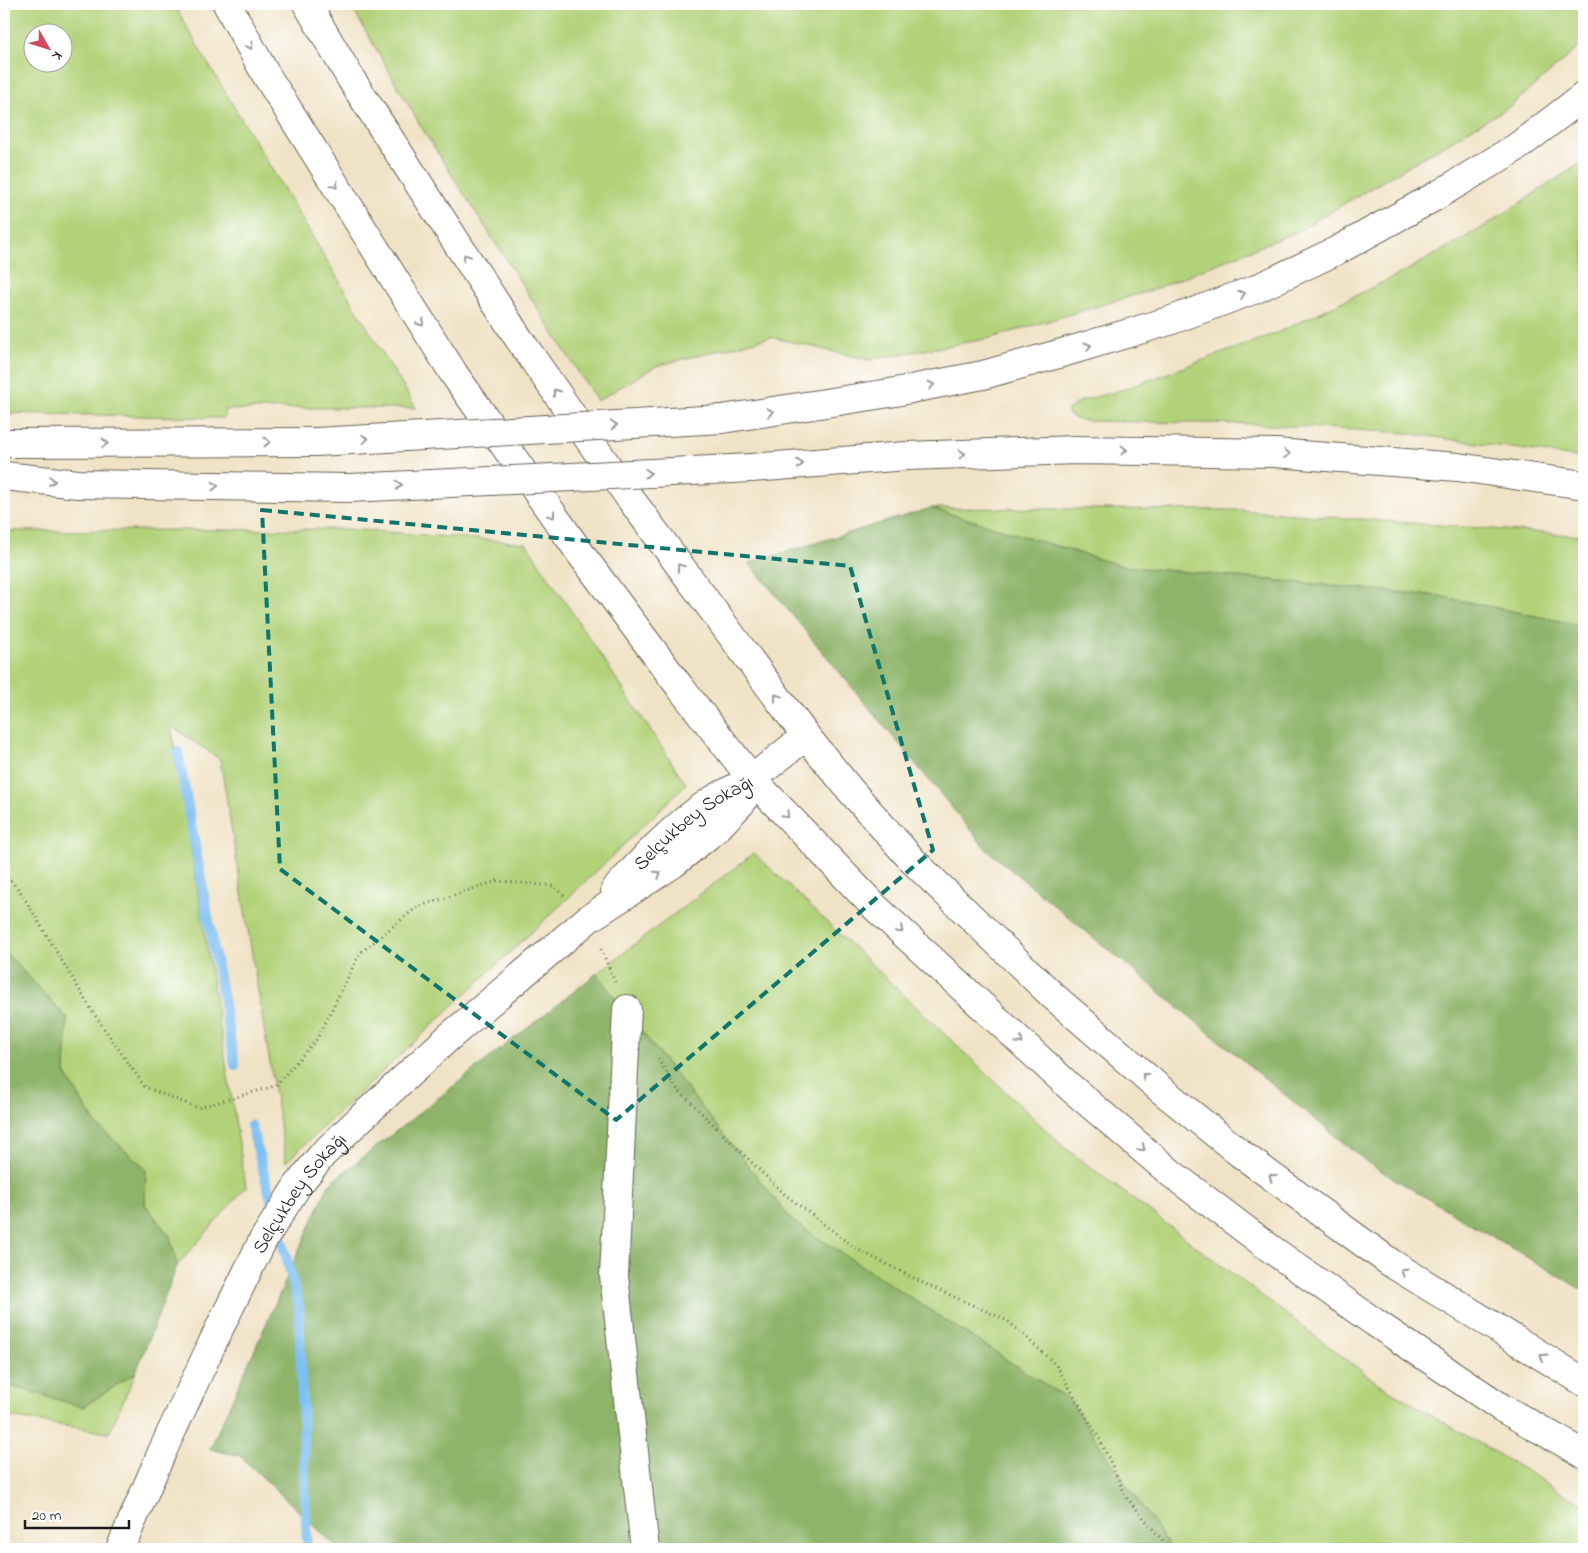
<svg xmlns="http://www.w3.org/2000/svg" width="1588" height="1553" font-family="'Indie Flower',sans-serif">
<style>
.green{fill:#b2d279;stroke:#67774a;fill-rule:evenodd}
.forest{fill:#8db469;stroke:#546842}
.lines{fill:none;stroke-linecap:round;stroke-linejoin:round}
.stream{stroke:#7dbff2;stroke-width:10}
.minor-casing{stroke:#666157;stroke-width:30}
.major-casing{stroke:#666157;stroke-width:30}
.highway-casing{stroke:#666157;stroke-width:30}
.path{stroke:#666157;stroke-width:3;stroke-dasharray:1 4;stroke-linecap:butt}
.minor{stroke:#fff;stroke-width:28}
.major{stroke:#fff;stroke-width:28}
.highway{stroke:#fff;stroke-width:28}
.highway-bridge-casing{stroke:#666157;stroke-width:30;stroke-linecap:butt}
.highway-bridge{stroke:#fff;stroke-width:28}
.oneway{stroke:#999}
.marked{fill:none;stroke:#0f766e;stroke-width:4;stroke-dasharray:10 6;stroke-linejoin:round}
.labels{text-anchor:middle;stroke-width:4;stroke-linejoin:round;paint-order:stroke}
.street-label{font-size:20px;fill:#1c1c1c;stroke:#fff}
</style>
<rect width="100%" height="100%" fill="#fff"/>
<filter id="ink" filterUnits="userSpaceOnUse"><feTurbulence type="fractalNoise" baseFrequency=".02" numOctaves="2"/><feDisplacementMap in="SourceGraphic" scale="10" xChannelSelector="R" yChannelSelector="G"/><feConvolveMatrix kernelMatrix="1 2 1 2 8 2 1 2 1" color-interpolation-filters="sRGB"/></filter>
<filter id="wash" filterUnits="userSpaceOnUse"><feTurbulence type="fractalNoise" baseFrequency=".0096" numOctaves="4" result="noise"/><feDisplacementMap in="SourceGraphic" scale="20" xChannelSelector="R" yChannelSelector="G"/><feGaussianBlur stdDeviation="1.12" result="paint"/><feColorMatrix in="noise" values="0 0 0 0 0 0 0 0 0 0 0 0 0 0 0 0 0 1.4 0 .05"/><feComposite in="paint" operator="in"/></filter>
<g filter="url(#wash)">
<rect width="100%" height="100%" fill="#f0e2c5"/>
<g class="green">
<path d="M 4,4 L 174,4 L 204,57 L 416,408 L 299,408 L 224,410 L 225,418 L 4,413 ZM 62,32 L 62,62 L 32,62 L 32,32 Z"/>
<path d="M 350,4 L 1584,4 L 1584,43 L 1512,105 L 1298,231 L 1152,290 L 991,338 L 869,360 L 771,337 L 656,366 L 597,401 L 423,130 Z"/>
<path d="M 1584,161 L 1584,458 L 1406,433 L 1253,424 L 1091,421 L 1076,419 L 1066,412 L 1078,402 L 1125,389 L 1279,332 L 1404,272 L 1485,226 Z"/>
<path d="M 931,508 L 1240,510 L 1584,536 L 1584,626 L 1439,596 L 1122,566 Z"/>
<path d="M 349,529 L 526,543 L 686,784 L 598,870 L 286,1162 L 220,759 L 171,726 L 246,1187 L 177,1266 L 170,1237 L 145,1204 L 146,1169 L 95,1123 L 65,1073 L 67,1018 L 4,951 L 4,531 Z"/>
<path d="M 754,853 L 1065,1148 L 1379,1384 L 1584,1505 L 1584,1549 L 1171,1549 L 1069,1400 L 792,1221 L 596,974 Z"/>
<path d="M 136,1372 L 109,1433 L 4,1416 L 4,1384 L 83,1407 Z"/>
</g>
<g class="forest">
<path d="M 931,508 L 1122,566 L 1439,596 L 1584,626 L 1584,1291 L 1368,1163 L 987,850 L 749,563 Z"/>
<path d="M 4,951 L 67,1018 L 65,1073 L 95,1123 L 146,1169 L 145,1204 L 170,1237 L 177,1266 L 136,1372 L 83,1407 L 4,1384 Z"/>
<path d="M 596,974 L 792,1221 L 1069,1400 L 1171,1549 L 339,1549 L 240,1456 L 210,1449 L 329,1184 Z"/>
</g>
<g class="lines">
<g class="stream">
<path d="M 178,752 L 235,1065"/>
<path d="M 251,1125 L 299,1305 L 307,1549"/>
</g>
</g>
</g>
<g filter="url(#ink)">
<g class="lines">
<defs>
<g id="minor">
<path id="s1" d="M 615,890 C 644,858 674,825 711,801 C 724,793 739,786 752,779"/>
<path d="M 627,1009 L 614,1276 L 645,1549"/>
<path id="s2" d="M 120,1549 L 162,1452 L 219,1329 L 263,1240 L 298,1185 L 323,1154 L 361,1118 L 449,1037 L 588,919 L 673,864 L 716,829 L 742,802 L 752,779"/>
</g>
<g id="major">
<path d="M 227,4 L 265,73 L 454,374 L 583,557 L 680,687 L 752,779 L 875,907 L 1071,1088 L 1172,1174 L 1271,1249 L 1374,1322 L 1502,1408 L 1584,1454"/>
<path d="M 307,4 L 351,79 L 519,339 L 629,497 L 806,736 L 851,791 L 913,861 L 1052,995 L 1159,1088 L 1241,1154 L 1391,1263 L 1584,1382"/>
<path d="M 752,779 L 806,736"/>
</g>
<g id="highway">
<path d="M 722,419 L 890,393 L 983,375 L 1069,351 L 1169,321 L 1256,289 L 1338,250 L 1436,196 L 1517,147 L 1584,96"/>
<path d="M 4,443 L 316,442"/>
<path d="M 751,468 L 907,456 L 1077,450 L 1275,453 L 1458,467 L 1584,485"/>
<path d="M 4,476 L 78,484 L 350,488"/>
</g>
</defs>
<use href="#minor" class="minor-casing"/>
<use href="#major" class="major-casing"/>
<use href="#highway" class="highway-casing"/>
<g class="path">
<path d="M 4,873 L 20,891 L 94,1014 L 145,1087 L 198,1108 L 275,1086 L 317,1039 L 360,953 L 417,907 L 497,881 L 554,886 L 565,897"/>
<path d="M 601,949 L 615,982"/>
<path d="M 658,1059 L 675,1087 L 783,1193 L 855,1248 L 921,1282 L 1008,1321 L 1056,1365 L 1099,1438 L 1127,1498 L 1170,1549"/>
</g>
<use href="#minor" class="minor"/>
<use href="#major" class="major"/>
<use href="#highway" class="highway"/>
<defs>
<g id="highway-bridge">
<path d="M 316,442 L 722,419"/>
<path d="M 350,488 L 751,468"/>
</g>
</defs>
<use href="#highway-bridge" class="highway-bridge-casing"/>
<use href="#highway-bridge" class="highway-bridge"/>
</g>
<defs><path id="oneway-chevron" d="M-2-3.5L2.5 0L-2 3.5" fill="none" stroke-width="1.6" stroke-linecap="round" stroke-linejoin="round" transform="scale(1.25)"/></defs>
<g class="oneway">
<use href="#oneway-chevron" transform="translate(250 46) rotate(61)"/>
<use href="#oneway-chevron" transform="translate(335 185) rotate(58)"/>
<use href="#oneway-chevron" transform="translate(466 257) rotate(-123)"/>
<use href="#oneway-chevron" transform="translate(1242 294) rotate(-20)"/>
<use href="#oneway-chevron" transform="translate(421 323) rotate(58)"/>
<use href="#oneway-chevron" transform="translate(1088 346) rotate(-17)"/>
<use href="#oneway-chevron" transform="translate(931 385) rotate(-11)"/>
<use href="#oneway-chevron" transform="translate(556 392) rotate(-125)"/>
<use href="#oneway-chevron" transform="translate(770 412) rotate(-9)"/>
<use href="#oneway-chevron" transform="translate(614 425) rotate(-3)"/>
<use href="#oneway-chevron" transform="translate(365 439) rotate(-3)"/>
<use href="#oneway-chevron" transform="translate(267 442)"/>
<use href="#oneway-chevron" transform="translate(105 443)"/>
<use href="#oneway-chevron" transform="translate(1124 450) rotate(1)"/>
<use href="#oneway-chevron" transform="translate(962 454) rotate(-2)"/>
<use href="#oneway-chevron" transform="translate(1287 454) rotate(4)"/>
<use href="#oneway-chevron" transform="translate(800 464) rotate(-4)"/>
<use href="#oneway-chevron" transform="translate(648 473) rotate(-3)"/>
<use href="#oneway-chevron" transform="translate(52 481) rotate(6)"/>
<use href="#oneway-chevron" transform="translate(399 485) rotate(-3)"/>
<use href="#oneway-chevron" transform="translate(215 486) rotate(1)"/>
<use href="#oneway-chevron" transform="translate(552 515) rotate(55)"/>
<use href="#oneway-chevron" transform="translate(680 567) rotate(-127)"/>
<use href="#oneway-chevron" transform="translate(777 697) rotate(-127)"/>
<use href="#oneway-chevron" transform="translate(786 815) rotate(46)"/>
<use href="#oneway-chevron" transform="translate(658 874) rotate(-33)"/>
<use href="#oneway-chevron" transform="translate(900 930) rotate(43)"/>
<use href="#oneway-chevron" transform="translate(1020 1041) rotate(42)"/>
<use href="#oneway-chevron" transform="translate(1145 1076) rotate(-139)"/>
<use href="#oneway-chevron" transform="translate(1142 1148) rotate(40)"/>
<use href="#oneway-chevron" transform="translate(1272 1177) rotate(-144)"/>
<use href="#oneway-chevron" transform="translate(1404 1272) rotate(-148)"/>
<use href="#oneway-chevron" transform="translate(1543 1357) rotate(-148)"/>
</g>
</g>
<path class="marked" d="M 262,510 L 850,566 L 933,850 L 616,1120 L 280,869 Z"/>
<g class="labels">
<g class="street-label">
<text dy="7" stroke="none"><textPath href="#s1" startOffset="104">Selçukbey Sokağı</textPath></text>
<text dy="7" stroke="none"><textPath href="#s2" startOffset="400">Selçukbey Sokağı</textPath></text>
</g>
</g>
<rect width="1588" height="1553" fill="none" stroke="#fff" stroke-width="20"/>
<g transform="translate(48 48) rotate(129)"><circle r="24" fill="#ffffff" stroke="#a4a4a4"/>
<path d="M0-4L9 19L0 12L-9 19Z" fill="#d1495b"/>
<text y="-8" font-size="14" font-weight="bold" text-anchor="middle" fill="#1c1c1c">K</text>
</g>
<path d="M25 1520v8h104v-8" fill="none" stroke="#1c1c1c" stroke-width="2.5"/>
<text x="32" y="1520" font-size="15" fill="#1c1c1c" stroke="#ffffff" stroke-width="4" paint-order="stroke">20 m</text>
</svg>
